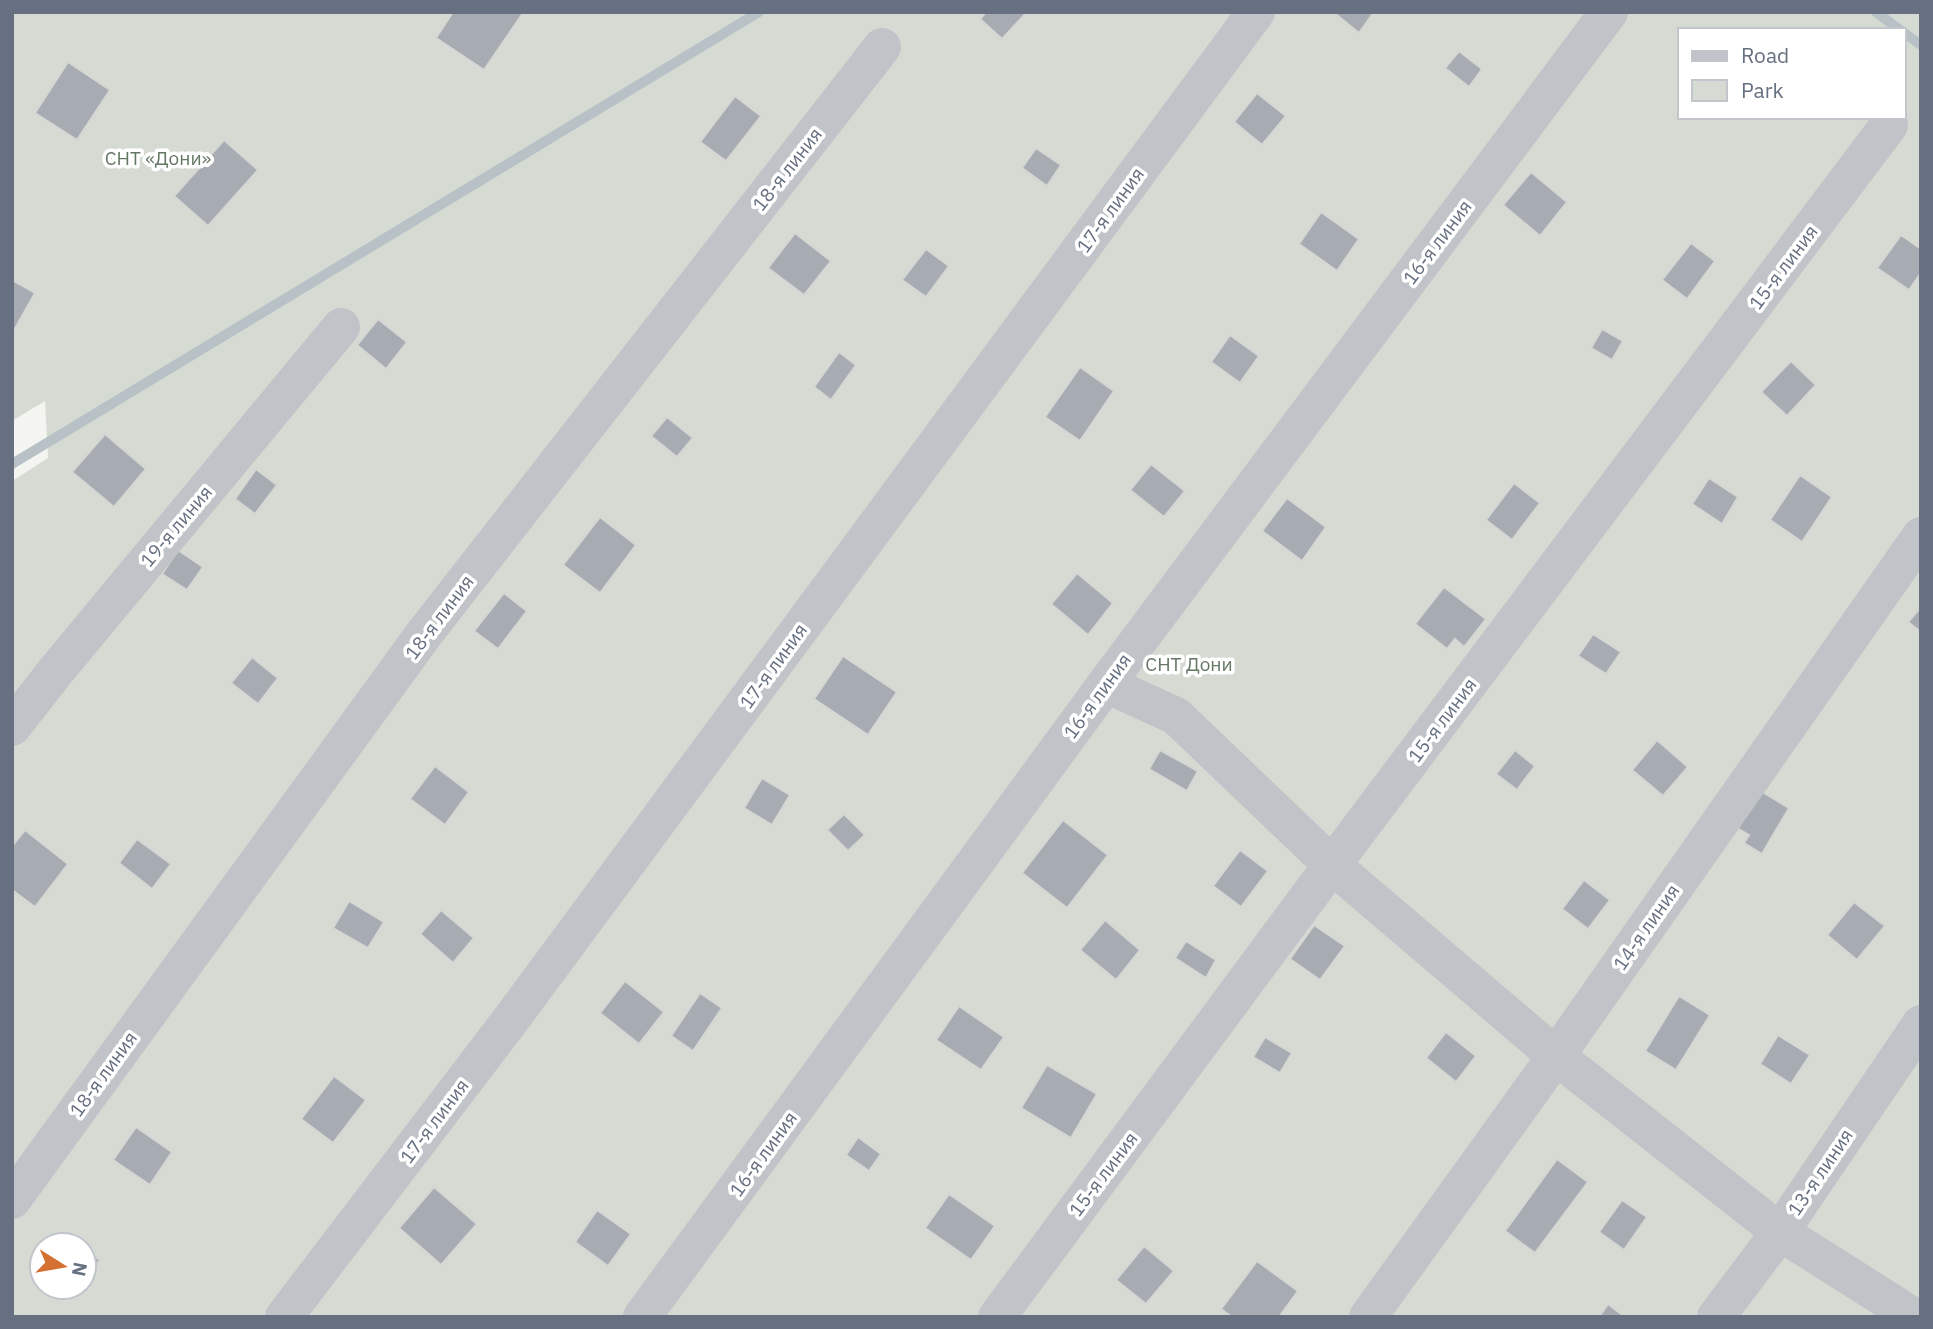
<svg xmlns="http://www.w3.org/2000/svg" width="1933" height="1329" font-family="'IBM Plex Sans',sans-serif">
<style>
.green{fill:#d5dbd3;fill-rule:evenodd}
.lines{fill:none;stroke-linecap:round;stroke-linejoin:round}
.stream{stroke:#b8c1c6;stroke-width:10}
.building{fill:#a7acb3;stroke:#d6d6d4;stroke-width:2}
.minor{stroke:#c0c3c7;stroke-width:38}
.labels{text-anchor:middle;stroke-width:7;stroke-linejoin:round;paint-order:stroke}
.park-label{font-size:19px;fill:#657864;stroke:#fff}
.street-label{font-size:19px;fill:#667080;stroke:#fff}
</style>
<rect width="100%" height="100%" fill="#f4f5f1"/>
<path class="green" d="M 12,12 L 1921,12 L 1921,1317 L 12,1317 L 12,481 L 48,458 L 45,401 L 12,421 ZM 1679,30 L 1903,30 L 1903,117 L 1679,117 ZM 42,1245 L 84,1245 L 84,1287 L 42,1287 Z"/>
<g class="lines">
<g class="stream">
<path d="M 1876,12 L 1900,30"/>
<path d="M 1903,32 L 1921,45"/>
<path d="M 12,464 L 759,12"/>
</g>
</g>
<g class="building">
<path d="M 453,12 L 523,12 L 523,13 L 484,70 L 436,38 Z"/>
<path d="M 986,12 L 1027,12 L 1002,39 L 980,19 Z"/>
<path d="M 1333,12 L 1374,12 L 1359,33 Z"/>
<path d="M 1459,51 L 1482,69 L 1469,87 L 1445,68 Z"/>
<path d="M 68,62 L 110,90 L 77,140 L 35,113 Z"/>
<path d="M 1257,93 L 1286,116 L 1262,145 L 1234,122 Z"/>
<path d="M 735,96 L 761,116 L 726,161 L 700,142 Z"/>
<path d="M 224,140 L 258,170 L 208,226 L 174,196 Z"/>
<path d="M 1036,148 L 1061,165 L 1047,186 L 1022,168 Z"/>
<path d="M 1531,172 L 1567,202 L 1540,236 L 1503,205 Z"/>
<path d="M 1321,212 L 1359,239 L 1337,271 L 1299,244 Z"/>
<path d="M 795,233 L 831,261 L 804,295 L 768,268 Z"/>
<path d="M 1901,235 L 1921,249 L 1921,273 L 1909,290 L 1877,268 Z"/>
<path d="M 1691,243 L 1715,261 L 1687,299 L 1662,280 Z"/>
<path d="M 926,249 L 949,266 L 926,297 L 902,280 Z"/>
<path d="M 12,280 L 35,293 L 12,334 Z"/>
<path d="M 378,319 L 407,342 L 386,369 L 357,345 Z"/>
<path d="M 1602,329 L 1623,341 L 1612,360 L 1591,348 Z"/>
<path d="M 1230,335 L 1259,356 L 1240,383 L 1211,362 Z"/>
<path d="M 839,352 L 856,365 L 831,400 L 814,387 Z"/>
<path d="M 1791,361 L 1816,385 L 1787,416 L 1761,392 Z"/>
<path d="M 1080,367 L 1114,391 L 1080,441 L 1045,417 Z"/>
<path d="M 667,417 L 693,438 L 677,457 L 651,436 Z"/>
<path d="M 105,434 L 146,469 L 114,507 L 72,472 Z"/>
<path d="M 1151,464 L 1185,491 L 1164,517 L 1130,490 Z"/>
<path d="M 256,469 L 277,485 L 255,514 L 235,499 Z"/>
<path d="M 1800,475 L 1832,497 L 1802,542 L 1770,520 Z"/>
<path d="M 1709,478 L 1738,497 L 1722,524 L 1692,504 Z"/>
<path d="M 1514,483 L 1540,503 L 1512,540 L 1486,520 Z"/>
<path d="M 1287,498 L 1326,527 L 1302,561 L 1262,531 Z"/>
<path d="M 600,517 L 636,545 L 600,593 L 563,565 Z"/>
<path d="M 178,550 L 203,567 L 187,590 L 162,574 Z"/>
<path d="M 1077,573 L 1113,603 L 1088,635 L 1051,604 Z"/>
<path d="M 1444,587 L 1486,619 L 1464,647 L 1455,639 L 1447,649 L 1415,624 Z"/>
<path d="M 504,593 L 527,611 L 498,649 L 474,631 Z"/>
<path d="M 1921,607 L 1921,632 L 1908,622 Z"/>
<path d="M 1593,634 L 1621,652 L 1606,674 L 1578,656 Z"/>
<path d="M 843,656 L 897,692 L 868,735 L 814,699 Z"/>
<path d="M 252,657 L 278,678 L 258,704 L 231,683 Z"/>
<path d="M 1657,740 L 1688,767 L 1663,796 L 1632,770 Z"/>
<path d="M 1160,750 L 1198,771 L 1187,791 L 1149,769 Z"/>
<path d="M 1515,750 L 1535,766 L 1517,790 L 1496,774 Z"/>
<path d="M 435,766 L 469,792 L 445,825 L 410,799 Z"/>
<path d="M 762,778 L 790,795 L 772,825 L 744,808 Z"/>
<path d="M 1753,786 L 1789,808 L 1762,854 L 1744,843 L 1749,835 L 1730,824 Z"/>
<path d="M 844,814 L 865,835 L 848,851 L 827,830 Z"/>
<path d="M 1063,820 L 1108,855 L 1067,908 L 1022,873 Z"/>
<path d="M 25,830 L 68,864 L 35,907 L 12,890 L 12,846 Z"/>
<path d="M 137,839 L 171,864 L 152,889 L 119,863 Z"/>
<path d="M 1240,850 L 1268,871 L 1241,907 L 1213,886 Z"/>
<path d="M 1584,880 L 1610,900 L 1588,929 L 1562,909 Z"/>
<path d="M 349,901 L 384,922 L 368,948 L 333,928 Z"/>
<path d="M 1854,902 L 1885,926 L 1857,960 L 1827,935 Z"/>
<path d="M 441,910 L 474,938 L 453,963 L 420,934 Z"/>
<path d="M 1105,920 L 1140,950 L 1116,980 L 1080,950 Z"/>
<path d="M 1314,925 L 1345,946 L 1320,980 L 1290,959 Z"/>
<path d="M 1186,941 L 1216,960 L 1206,978 L 1175,958 Z"/>
<path d="M 625,981 L 664,1012 L 639,1044 L 600,1013 Z"/>
<path d="M 700,993 L 722,1008 L 693,1051 L 671,1036 Z"/>
<path d="M 1679,996 L 1710,1015 L 1676,1070 L 1645,1051 Z"/>
<path d="M 959,1006 L 1004,1037 L 981,1070 L 936,1040 Z"/>
<path d="M 1446,1032 L 1476,1056 L 1456,1082 L 1426,1058 Z"/>
<path d="M 1778,1035 L 1810,1055 L 1791,1084 L 1760,1064 Z"/>
<path d="M 1265,1037 L 1292,1053 L 1280,1073 L 1253,1057 Z"/>
<path d="M 1047,1065 L 1097,1094 L 1071,1138 L 1021,1108 Z"/>
<path d="M 334,1076 L 366,1100 L 333,1143 L 301,1119 Z"/>
<path d="M 136,1127 L 172,1152 L 150,1185 L 113,1160 Z"/>
<path d="M 858,1137 L 881,1154 L 869,1171 L 846,1155 Z"/>
<path d="M 1557,1159 L 1588,1182 L 1535,1253 L 1505,1231 Z"/>
<path d="M 434,1187 L 477,1224 L 441,1265 L 399,1228 Z"/>
<path d="M 949,1194 L 995,1226 L 971,1260 L 925,1228 Z"/>
<path d="M 1622,1200 L 1647,1217 L 1624,1250 L 1599,1232 Z"/>
<path d="M 597,1210 L 631,1234 L 608,1266 L 575,1242 Z"/>
<path d="M 67,1236 L 79,1245 L 61,1245 Z"/>
<path d="M 1144,1246 L 1174,1271 L 1146,1304 L 1116,1280 Z"/>
<path d="M 84,1248 L 100,1260 L 84,1282 Z"/>
<path d="M 1257,1261 L 1298,1291 L 1279,1317 L 1232,1317 L 1221,1309 Z"/>
<path d="M 1608,1304 L 1625,1317 L 1599,1317 Z"/>
</g>
<g class="lines">
<g class="minor">
<path d="M 1106,684 L 1176,716 L 1332,865 L 1556,1056 L 1780,1232 L 1914,1317"/>
<path d="M 12,727 L 55,672 L 341,327"/>
<path d="M 12,1200 L 424,634 L 882,47"/>
<path d="M 284,1317 L 512,1018 L 1256,12"/>
<path d="M 642,1317 L 1106,684 L 1609,12"/>
<path d="M 997,1317 L 1332,865 L 1889,125"/>
<path d="M 1368,1317 L 1556,1056 L 1921,536"/>
<path d="M 1716,1317 L 1780,1232 L 1921,1024"/>
</g>
</g>
<g class="labels">
<g class="park-label">
<text x="158" y="165">СНТ «Дони»</text>
<text x="1189" y="671">СНТ Дони</text>
</g>
<g class="street-label">
<text transform="translate(787 169) rotate(-52)" y="7">18-я линия</text>
<text transform="translate(1110 210) rotate(-54)" y="7">17-я линия</text>
<text transform="translate(1437 242) rotate(-53)" y="7">16-я линия</text>
<text transform="translate(1783 267) rotate(-53)" y="7">15-я линия</text>
<text transform="translate(176 526) rotate(-50)" y="7">19-я линия</text>
<text transform="translate(439 617) rotate(-53)" y="7">18-я линия</text>
<text transform="translate(773 666) rotate(-54)" y="7">17-я линия</text>
<text transform="translate(1097 696) rotate(-54)" y="7">16-я линия</text>
<text transform="translate(1442 720) rotate(-53)" y="7">15-я линия</text>
<text transform="translate(1646 927) rotate(-55)" y="7">14-я линия</text>
<text transform="translate(103 1074) rotate(-54)" y="7">18-я линия</text>
<text transform="translate(434 1121) rotate(-53)" y="7">17-я линия</text>
<text transform="translate(763 1154) rotate(-54)" y="7">16-я линия</text>
<text transform="translate(1820 1172) rotate(-56)" y="7">13-я линия</text>
<text transform="translate(1103 1174) rotate(-53)" y="7">15-я линия</text>
</g>
</g>
<rect width="1933" height="1329" fill="none" stroke="#667080" stroke-width="28"/>
<rect x="1678" y="28" width="228" height="91" fill="#ffffff" stroke="#c2c6cc" stroke-width="2"/>
<rect x="1692" y="51" width="35" height="10" fill="#c0c3c7" stroke="#c2c6cc" stroke-width="2"/>
<text x="1741" y="63" font-size="21" fill="#667080">Road</text>
<rect x="1692" y="80" width="35" height="21" fill="#d5dbd3" stroke="#c2c6cc" stroke-width="2"/>
<text x="1741" y="98" font-size="21" fill="#667080">Park</text>
<g transform="translate(63 1266) rotate(101)"><circle r="33" fill="#ffffff" stroke="#c2c6cc" stroke-width="2"/>
<path d="M0-5L12 26L0 18L-12 26Z" fill="#d47132"/>
<text y="-10" font-size="19" font-weight="bold" text-anchor="middle" fill="#667080">N</text>
</g>
</svg>
